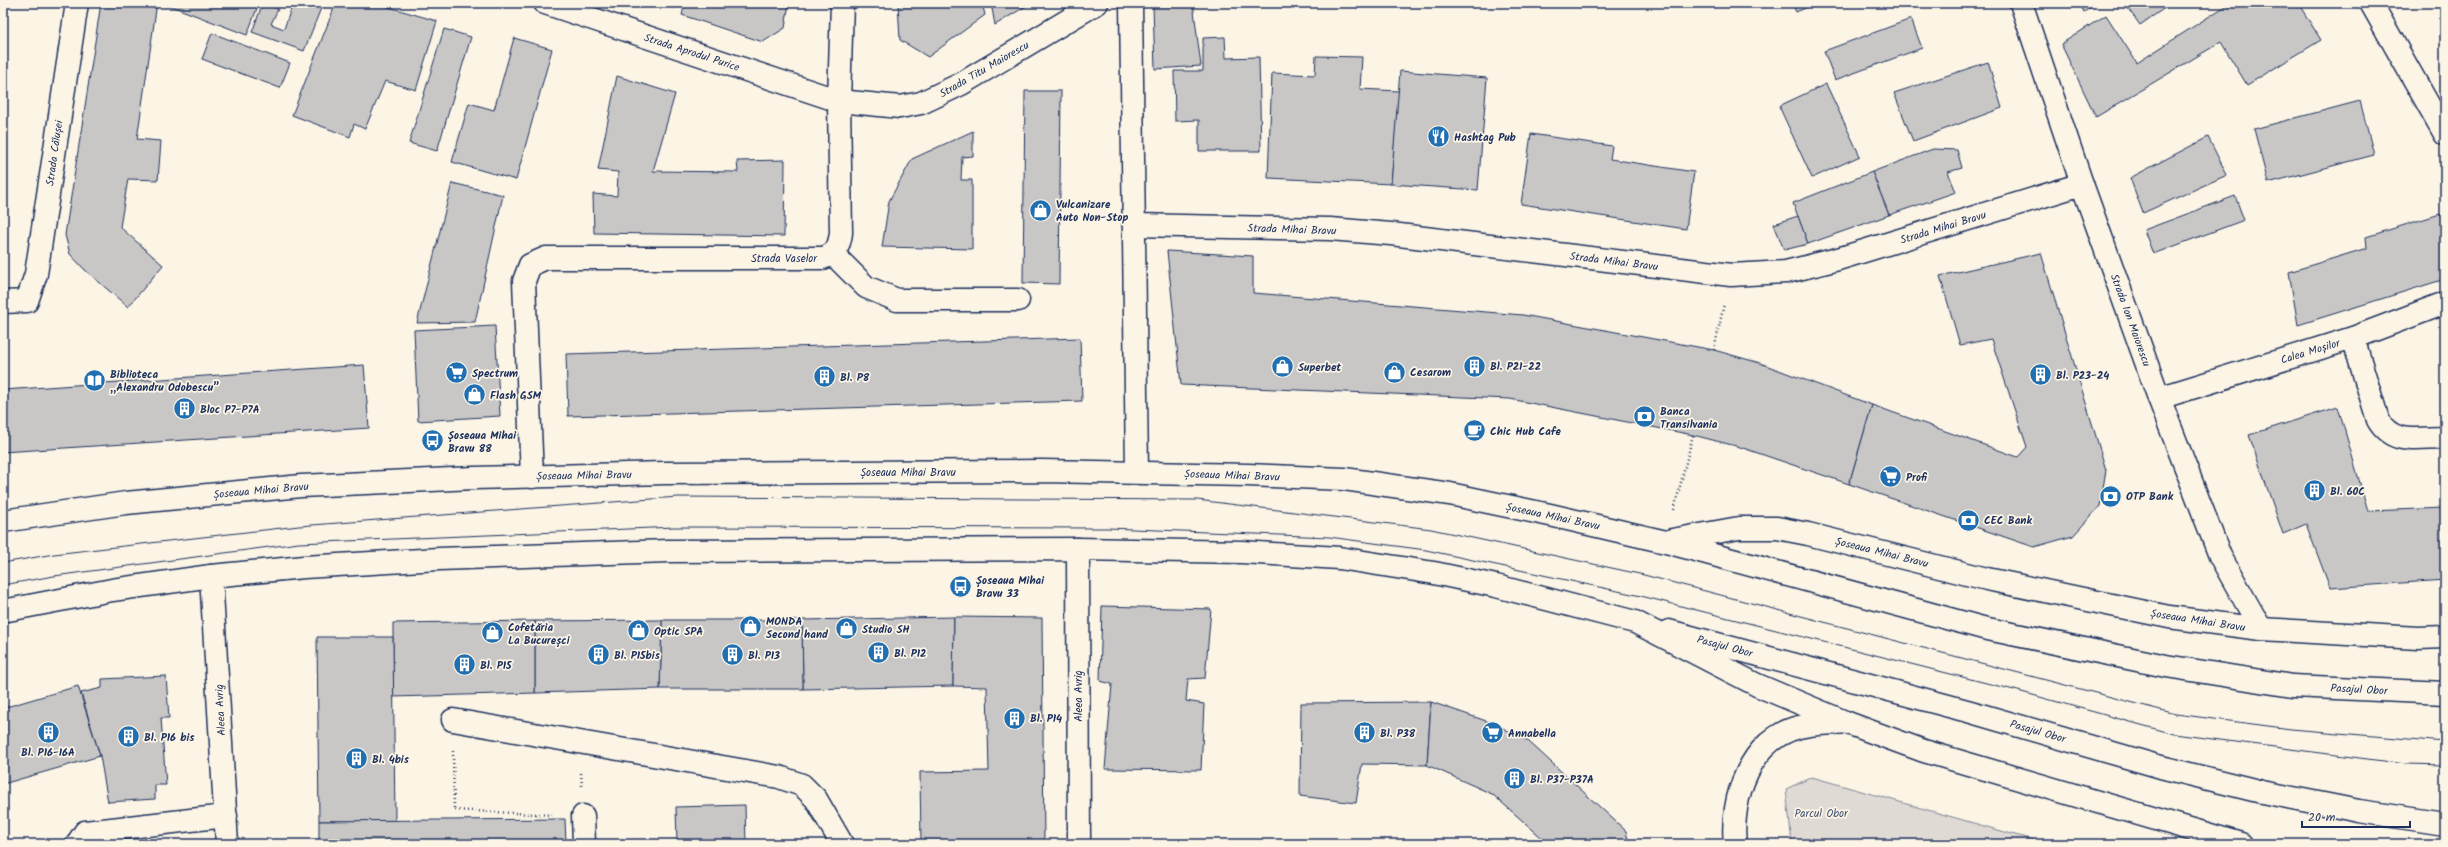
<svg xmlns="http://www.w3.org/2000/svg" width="2448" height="847" font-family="Kalam,sans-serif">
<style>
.green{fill:#dfdbd4;stroke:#7d8599}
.building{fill:#c8c7c6;stroke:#1b2f5e}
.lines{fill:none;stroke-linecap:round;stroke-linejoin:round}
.minor-casing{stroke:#1b2f5e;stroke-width:25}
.major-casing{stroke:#1b2f5e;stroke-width:25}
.path{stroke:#1b2f5e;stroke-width:2.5;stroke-dasharray:1 3;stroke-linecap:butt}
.minor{stroke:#fcf5e5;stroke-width:22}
.major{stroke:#fcf5e5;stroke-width:22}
.tram{stroke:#1b2f5e;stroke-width:1}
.labels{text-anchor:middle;stroke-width:3.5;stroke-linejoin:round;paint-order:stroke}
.street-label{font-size:11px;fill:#1b2f5e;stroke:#fcf5e5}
.poi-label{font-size:11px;font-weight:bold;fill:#1b2f5e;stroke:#fcf5e5;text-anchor:start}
.park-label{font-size:11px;fill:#425176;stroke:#fcf5e5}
</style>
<rect width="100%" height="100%" fill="#fcf5e5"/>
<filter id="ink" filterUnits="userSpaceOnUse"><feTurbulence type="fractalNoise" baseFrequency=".025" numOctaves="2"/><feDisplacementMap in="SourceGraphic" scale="8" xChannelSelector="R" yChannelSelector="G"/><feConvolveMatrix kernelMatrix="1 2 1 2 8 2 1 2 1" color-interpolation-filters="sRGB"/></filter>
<g filter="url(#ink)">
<path class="green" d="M 1812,777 L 2047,844 L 1792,844 L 1786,789 Z"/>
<g class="building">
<path d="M 101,3 L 157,3 L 137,139 L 161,141 L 158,180 L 128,179 L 120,227 L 163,265 L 128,307 L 85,270 L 70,254 L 65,235 Z"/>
<path d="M 173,3 L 259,3 L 247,35 L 171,6 Z"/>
<path d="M 263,3 L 278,9 L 271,24 L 284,29 L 293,3 L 323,3 L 304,51 L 252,32 Z"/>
<path d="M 336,3 L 375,3 L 437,21 L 416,90 L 385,81 L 365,129 L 354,124 L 350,137 L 292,115 Z"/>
<path d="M 656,3 L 675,3 L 674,8 Z"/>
<path d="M 685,3 L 789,3 L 785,28 L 763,42 L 682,15 Z"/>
<path d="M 898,3 L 982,3 L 985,15 L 928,57 L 900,40 Z"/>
<path d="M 991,3 L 1031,3 L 995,25 Z"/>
<path d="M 1162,3 L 1193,3 L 1201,66 L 1155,69 L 1153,6 Z"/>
<path d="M 1792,3 L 1817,3 L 1796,12 Z"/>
<path d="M 2079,3 L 2098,3 L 2084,12 Z"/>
<path d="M 2124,3 L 2172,3 L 2140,25 Z"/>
<path d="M 2230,3 L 2298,3 L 2321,40 L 2247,85 L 2221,42 L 2096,117 L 2061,44 L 2106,15 L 2137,63 Z"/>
<path d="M 1911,19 L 1922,48 L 1835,80 L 1824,51 Z"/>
<path d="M 444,29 L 471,37 L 437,151 L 409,143 Z"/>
<path d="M 212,33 L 290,63 L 280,88 L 202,59 Z"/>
<path d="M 1225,37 L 1226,58 L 1259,57 L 1261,151 L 1199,151 L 1199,120 L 1175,121 L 1174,71 L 1203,71 L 1203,38 Z"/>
<path d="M 514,38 L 552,49 L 516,180 L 452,162 L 469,103 L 494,110 Z"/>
<path d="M 1316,56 L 1362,57 L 1360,89 L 1399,91 L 1391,184 L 1268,178 L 1272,73 L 1315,75 Z"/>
<path d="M 1988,62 L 2002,108 L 1913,141 L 1894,93 Z"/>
<path d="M 1400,71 L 1487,78 L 1478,190 L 1391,184 Z"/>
<path d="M 617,76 L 675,94 L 653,171 L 738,172 L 737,161 L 785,160 L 784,236 L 594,233 L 593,194 L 617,196 L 618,172 L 598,170 Z"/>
<path d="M 1826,84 L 1860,156 L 1812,178 L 1779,106 Z"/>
<path d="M 1025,91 L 1061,91 L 1059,284 L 1023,283 Z"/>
<path d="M 2360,101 L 2374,155 L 2268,183 L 2254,129 Z"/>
<path d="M 973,131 L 973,156 L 962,157 L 961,180 L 972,180 L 972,249 L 882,247 L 889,201 L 912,159 Z"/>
<path d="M 1531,134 L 1612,146 L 1610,159 L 1694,172 L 1686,229 L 1521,204 Z"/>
<path d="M 2208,137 L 2227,175 L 2143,213 L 2130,178 Z"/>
<path d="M 1933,149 L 1957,150 L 1962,168 L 1948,172 L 1956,192 L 1889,215 L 1872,172 Z"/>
<path d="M 1872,172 L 1889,215 L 1808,244 L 1793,203 Z"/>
<path d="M 452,183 L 503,195 L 475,322 L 417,323 Z"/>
<path d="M 2235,196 L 2244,220 L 2153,254 L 2144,230 Z"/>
<path d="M 2440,214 L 2445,223 L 2445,279 L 2298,325 L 2289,272 L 2367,248 L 2366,237 Z"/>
<path d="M 1798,216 L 1808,244 L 1784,250 L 1774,224 Z"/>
<path d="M 1167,251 L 1253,256 L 1253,293 L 1523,315 L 1714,350 L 1760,363 L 1872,405 L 1849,484 L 1740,447 L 1693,435 L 1510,399 L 1181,385 Z"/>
<path d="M 2041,253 L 2106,470 L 2100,506 L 2073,536 L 2034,547 L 1849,484 L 1872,405 L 2018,457 L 2027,447 L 1991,339 L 1960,345 L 1940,276 Z"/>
<path d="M 495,326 L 500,416 L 418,421 L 414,330 Z"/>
<path d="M 1080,338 L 1082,401 L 568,416 L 566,354 Z"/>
<path d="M 364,365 L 369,428 L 3,452 L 3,390 Z"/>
<path d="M 2338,407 L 2368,511 L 2445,508 L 2445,580 L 2330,588 L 2306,524 L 2283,534 L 2249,435 Z"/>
<path d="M 1102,606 L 1211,609 L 1205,678 L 1188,679 L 1186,701 L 1204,704 L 1201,770 L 1105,769 L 1112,684 L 1100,681 Z"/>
<path d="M 954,617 L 953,686 L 803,689 L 802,620 Z"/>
<path d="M 954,617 L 1042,618 L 1044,843 L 921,844 L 920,772 L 989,771 L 987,687 L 953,686 Z"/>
<path d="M 662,620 L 802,620 L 803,689 L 660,689 Z"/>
<path d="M 662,620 L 660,689 L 535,693 L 535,621 Z"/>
<path d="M 535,621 L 535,693 L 393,697 L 393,623 Z"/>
<path d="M 317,637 L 393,637 L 395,821 L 319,821 Z"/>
<path d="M 166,676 L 169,718 L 161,718 L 166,785 L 155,785 L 155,799 L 108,802 L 100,756 L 81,693 L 102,688 L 102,679 Z"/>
<path d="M 78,686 L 100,756 L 3,784 L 3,708 Z"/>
<path d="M 1431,702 L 1427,765 L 1362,764 L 1356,803 L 1300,796 L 1301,703 Z"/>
<path d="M 1431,702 L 1495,724 L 1528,741 L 1626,831 L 1629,844 L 1549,844 L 1492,794 L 1427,765 Z"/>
<path d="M 745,805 L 746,844 L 677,844 L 676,807 Z"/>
<path d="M 565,819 L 566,844 L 319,844 L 319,821 Z"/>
</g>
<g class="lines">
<defs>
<g id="minor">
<path d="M 545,3 L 839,101 L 900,107 L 921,103 L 961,84 L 1097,3"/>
<path d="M 1131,3 L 1137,472"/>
<path d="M 2021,3 L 2082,184 L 2159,398 L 2220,556 L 2261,629"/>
<path d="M 2371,3 L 2445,134"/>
<path d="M 1134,225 L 1330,229 L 1391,234 L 1731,275 L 1786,272 L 1838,259 L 2082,184"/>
<path d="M 834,255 L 866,287 L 897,300 L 1018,300"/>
<path d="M 3,302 L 27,301 L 36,274 L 77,3"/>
<path d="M 2353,338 L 2378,420 C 2393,446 2418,438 2445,438"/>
<path d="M 2159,398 L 2353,338 L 2445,303"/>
<path d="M 532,477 L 524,281 L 530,265 L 546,258 L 823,258 C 836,254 839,247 841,233 L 839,101 L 842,3"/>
<path d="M 1078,549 L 1079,844"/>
<path d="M 211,576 L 227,844"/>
<path d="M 453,720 L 779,777 L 802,785 L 816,799 L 842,844"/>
<path d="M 583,816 L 584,844"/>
<path d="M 77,844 L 85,832 L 226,816"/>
<path d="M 1735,844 C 1730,799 1750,739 1799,727 C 1813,723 1830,724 1845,722"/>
</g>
<g id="major">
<path d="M 3,521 L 126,503 L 301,486 L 474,478 L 665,473 L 1042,471 L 1248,475 L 1344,479 L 1450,494 L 1550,515 L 1666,542 L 1983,628 L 2166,666 L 2292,686 L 2445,693"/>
<path d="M 1672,540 L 1739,528 L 1777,528 L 1808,534 L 1987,579 L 2169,617 L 2261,629 L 2418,638 L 2445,637"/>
<path d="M 3,611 L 112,590 L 211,576 L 304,567 L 439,559 L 668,551 L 1078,549 L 1242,552 L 1339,558 L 1434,573 L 1496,586 L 1635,622 L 1757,685 L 1845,722 L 1924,751 L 2241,844"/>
<path d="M 1669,631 L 1971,712 L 2161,767 L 2262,792 L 2359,811 L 2445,824"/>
</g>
</defs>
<use href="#minor" class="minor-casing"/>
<use href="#major" class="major-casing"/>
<g class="path">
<path d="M 1714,350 L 1724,304"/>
<path d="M 1674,510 L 1693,435"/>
<path d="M 453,751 L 454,810 L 554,815"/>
<path d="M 581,773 L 582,786"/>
</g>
<use href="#minor" class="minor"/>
<use href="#major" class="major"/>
<g class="tram">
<path d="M 3,563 L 54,554 L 299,526 L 678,497 L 1197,500 L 1431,529 L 1644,575 L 2176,714 L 2291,729 L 2445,742"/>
<path d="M 3,585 L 54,576 L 299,543 L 675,527 L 1108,528 L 1329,537 L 1426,550 L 1641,596 L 2018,691 L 2174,734 L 2406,764 L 2445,765"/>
</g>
</g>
</g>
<defs>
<symbol id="restaurant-disc" viewBox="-11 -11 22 22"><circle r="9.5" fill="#1f6fb2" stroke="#fcf5e5"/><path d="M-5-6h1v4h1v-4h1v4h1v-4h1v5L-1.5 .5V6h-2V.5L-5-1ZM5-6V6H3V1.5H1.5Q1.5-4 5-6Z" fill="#fff"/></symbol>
<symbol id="shop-disc" viewBox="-11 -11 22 22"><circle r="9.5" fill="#1f6fb2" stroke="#fcf5e5"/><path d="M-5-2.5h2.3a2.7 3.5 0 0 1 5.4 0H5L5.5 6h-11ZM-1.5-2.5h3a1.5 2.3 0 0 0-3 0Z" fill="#fff"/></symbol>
<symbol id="building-disc" viewBox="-11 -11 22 22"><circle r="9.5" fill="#1f6fb2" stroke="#fcf5e5"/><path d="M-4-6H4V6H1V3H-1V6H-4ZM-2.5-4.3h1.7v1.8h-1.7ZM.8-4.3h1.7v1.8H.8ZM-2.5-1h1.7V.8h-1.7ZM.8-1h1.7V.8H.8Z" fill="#fff"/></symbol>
<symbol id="supermarket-disc" viewBox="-11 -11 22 22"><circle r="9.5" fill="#1f6fb2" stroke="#fcf5e5"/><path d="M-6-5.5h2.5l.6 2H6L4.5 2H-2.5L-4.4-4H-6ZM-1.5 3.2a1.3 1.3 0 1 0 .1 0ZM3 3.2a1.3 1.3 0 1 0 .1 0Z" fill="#fff"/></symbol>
<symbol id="library-disc" viewBox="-11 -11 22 22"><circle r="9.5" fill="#1f6fb2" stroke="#fcf5e5"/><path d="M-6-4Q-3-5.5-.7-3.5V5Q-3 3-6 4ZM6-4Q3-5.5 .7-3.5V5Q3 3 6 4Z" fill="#fff"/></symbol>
<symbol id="bank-disc" viewBox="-11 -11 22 22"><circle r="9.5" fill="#1f6fb2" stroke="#fcf5e5"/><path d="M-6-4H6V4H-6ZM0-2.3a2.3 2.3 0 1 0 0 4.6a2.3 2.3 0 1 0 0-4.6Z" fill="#fff"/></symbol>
<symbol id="cafe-disc" viewBox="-11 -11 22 22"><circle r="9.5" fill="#1f6fb2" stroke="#fcf5e5"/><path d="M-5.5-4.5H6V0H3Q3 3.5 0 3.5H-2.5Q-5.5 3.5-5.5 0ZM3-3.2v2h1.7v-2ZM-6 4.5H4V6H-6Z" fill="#fff"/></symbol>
<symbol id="bus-disc" viewBox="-11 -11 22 22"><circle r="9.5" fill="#1f6fb2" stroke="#fcf5e5"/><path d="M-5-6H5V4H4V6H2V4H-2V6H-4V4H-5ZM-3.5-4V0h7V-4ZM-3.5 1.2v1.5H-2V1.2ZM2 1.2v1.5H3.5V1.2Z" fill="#fff"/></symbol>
</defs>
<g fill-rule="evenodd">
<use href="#restaurant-disc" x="1426" y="124" width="25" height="25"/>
<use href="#shop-disc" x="1028" y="198" width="25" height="25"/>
<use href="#building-disc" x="1462" y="354" width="25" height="25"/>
<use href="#shop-disc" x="1270" y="354" width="25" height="25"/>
<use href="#shop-disc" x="1382" y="360" width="25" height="25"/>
<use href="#supermarket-disc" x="444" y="360" width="25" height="25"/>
<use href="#building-disc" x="2028" y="362" width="25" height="25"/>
<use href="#building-disc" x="812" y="364" width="25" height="25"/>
<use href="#library-disc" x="82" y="368" width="25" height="25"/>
<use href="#shop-disc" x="462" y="382" width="25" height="25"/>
<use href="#building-disc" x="172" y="396" width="25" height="25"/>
<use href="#bank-disc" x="1632" y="404" width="25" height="25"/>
<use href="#cafe-disc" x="1462" y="418" width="25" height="25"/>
<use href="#bus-disc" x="420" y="428" width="25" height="25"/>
<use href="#supermarket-disc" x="1878" y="464" width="25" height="25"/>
<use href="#building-disc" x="2302" y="478" width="25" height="25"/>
<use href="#bank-disc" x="2098" y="484" width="25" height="25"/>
<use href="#bank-disc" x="1956" y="508" width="25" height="25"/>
<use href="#bus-disc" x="948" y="574" width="25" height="25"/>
<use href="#shop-disc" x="738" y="614" width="25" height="25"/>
<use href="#shop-disc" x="834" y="616" width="25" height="25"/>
<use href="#shop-disc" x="626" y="618" width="25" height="25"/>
<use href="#shop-disc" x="480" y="620" width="25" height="25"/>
<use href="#building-disc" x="866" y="640" width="25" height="25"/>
<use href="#building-disc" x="586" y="642" width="25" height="25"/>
<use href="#building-disc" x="720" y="642" width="25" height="25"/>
<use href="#building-disc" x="452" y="652" width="25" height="25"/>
<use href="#building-disc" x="1002" y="706" width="25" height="25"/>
<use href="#building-disc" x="36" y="720" width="25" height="25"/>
<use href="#building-disc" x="1352" y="720" width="25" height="25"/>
<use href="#supermarket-disc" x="1480" y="720" width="25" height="25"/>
<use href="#building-disc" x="116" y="724" width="25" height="25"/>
<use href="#building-disc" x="344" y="746" width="25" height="25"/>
<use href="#building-disc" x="1502" y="766" width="25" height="25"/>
</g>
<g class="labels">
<g class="street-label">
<text transform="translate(692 52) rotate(18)" y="4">Strada Aprodul Purice</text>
<text transform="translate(984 69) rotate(-30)" y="4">Strada Titu Maiorescu</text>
<text transform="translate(54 153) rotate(-82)" y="4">Strada Călușei</text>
<text transform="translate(1943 227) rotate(-17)" y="4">Strada Mihai Bravu</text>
<text transform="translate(1292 229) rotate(2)" y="4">Strada Mihai Bravu</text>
<text x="784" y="262">Strada Vaselor</text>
<text transform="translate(1614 261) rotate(7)" y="4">Strada Mihai Bravu</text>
<text transform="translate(2131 320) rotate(70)" y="4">Strada Ion Maiorescu</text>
<text transform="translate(2310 351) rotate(-17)" y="4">Calea Moșilor</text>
<text x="908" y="476">Șoseaua Mihai Bravu</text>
<text transform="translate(584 475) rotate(-1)" y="4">Șoseaua Mihai Bravu</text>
<text transform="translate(1232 475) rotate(2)" y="4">Șoseaua Mihai Bravu</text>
<text transform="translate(261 490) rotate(-5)" y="4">Șoseaua Mihai Bravu</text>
<text transform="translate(1553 516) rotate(12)" y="4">Șoseaua Mihai Bravu</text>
<text transform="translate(1882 552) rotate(14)" y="4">Șoseaua Mihai Bravu</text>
<text transform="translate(2198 620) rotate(9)" y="4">Șoseaua Mihai Bravu</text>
<text transform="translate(1725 646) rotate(15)" y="4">Pasajul Obor</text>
<text transform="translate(2359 689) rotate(3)" y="4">Pasajul Obor</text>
<text transform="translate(1078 696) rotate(-90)" y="4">Aleea Avrig</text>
<text transform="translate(220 710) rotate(-93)" y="4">Aleea Avrig</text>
<text transform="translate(2038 731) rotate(16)" y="4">Pasajul Obor</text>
</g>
<g class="poi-label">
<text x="1454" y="141">Hashtag Pub</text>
<text x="1056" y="208">Vulcanizare<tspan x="1056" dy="13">Auto Non-Stop</tspan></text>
<text x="1490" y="370">Bl. P21-22</text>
<text x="1298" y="371">Superbet</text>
<text x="1410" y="376">Cesarom</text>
<text x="472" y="377">Spectrum</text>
<text x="110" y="378">Biblioteca<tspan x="110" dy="13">„Alexandru Odobescu”</tspan></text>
<text x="2056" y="379">Bl. P23-24</text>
<text x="840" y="381">Bl. P8</text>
<text x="490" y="399">Flash GSM</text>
<text x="200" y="413">Bloc P7-P7A</text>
<text x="1660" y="415">Banca<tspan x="1660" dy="13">Transilvania</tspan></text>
<text x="1490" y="435">Chic Hub Cafe</text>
<text x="448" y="439">Șoseaua Mihai<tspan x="448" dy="13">Bravu 88</tspan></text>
<text x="1906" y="481">Profi</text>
<text x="2330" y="495">Bl. 60C</text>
<text x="2126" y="500">OTP Bank</text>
<text x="1984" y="524">CEC Bank</text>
<text x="976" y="584">Șoseaua Mihai<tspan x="976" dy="13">Bravu 33</tspan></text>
<text x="766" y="625">MONDA<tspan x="766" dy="13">Second hand</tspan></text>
<text x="508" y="631">Cofetăria<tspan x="508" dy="13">La Bucureșci</tspan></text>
<text x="862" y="633">Studio SH</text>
<text x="654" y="635">Optic SPA</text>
<text x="894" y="657">Bl. P12</text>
<text x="614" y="659">Bl. P15bis</text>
<text x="748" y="659">Bl. P13</text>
<text x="480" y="669">Bl. P15</text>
<text x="1030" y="722">Bl. P14</text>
<text x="1380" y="737">Bl. P38</text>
<text x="1508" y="737">Annabella</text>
<text x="144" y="741">Bl. P16 bis</text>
<text x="48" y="756" text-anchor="middle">Bl. P16-16A</text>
<text x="372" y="763">Bl. 4bis</text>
<text x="1530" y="783">Bl. P37-P37A</text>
</g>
<g class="park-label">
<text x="1821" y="817">Parcul Obor</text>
</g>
</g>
<rect width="2448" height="847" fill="none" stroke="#fcf5e5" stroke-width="16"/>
<rect x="8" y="8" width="2432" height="831" fill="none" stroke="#1b2f5e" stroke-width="1.5" filter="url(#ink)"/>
<path d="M2302 821v6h108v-6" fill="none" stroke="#1b2f5e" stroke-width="2"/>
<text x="2308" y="821" font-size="12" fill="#1b2f5e" stroke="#fcf5e5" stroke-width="3" paint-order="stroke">20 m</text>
</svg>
